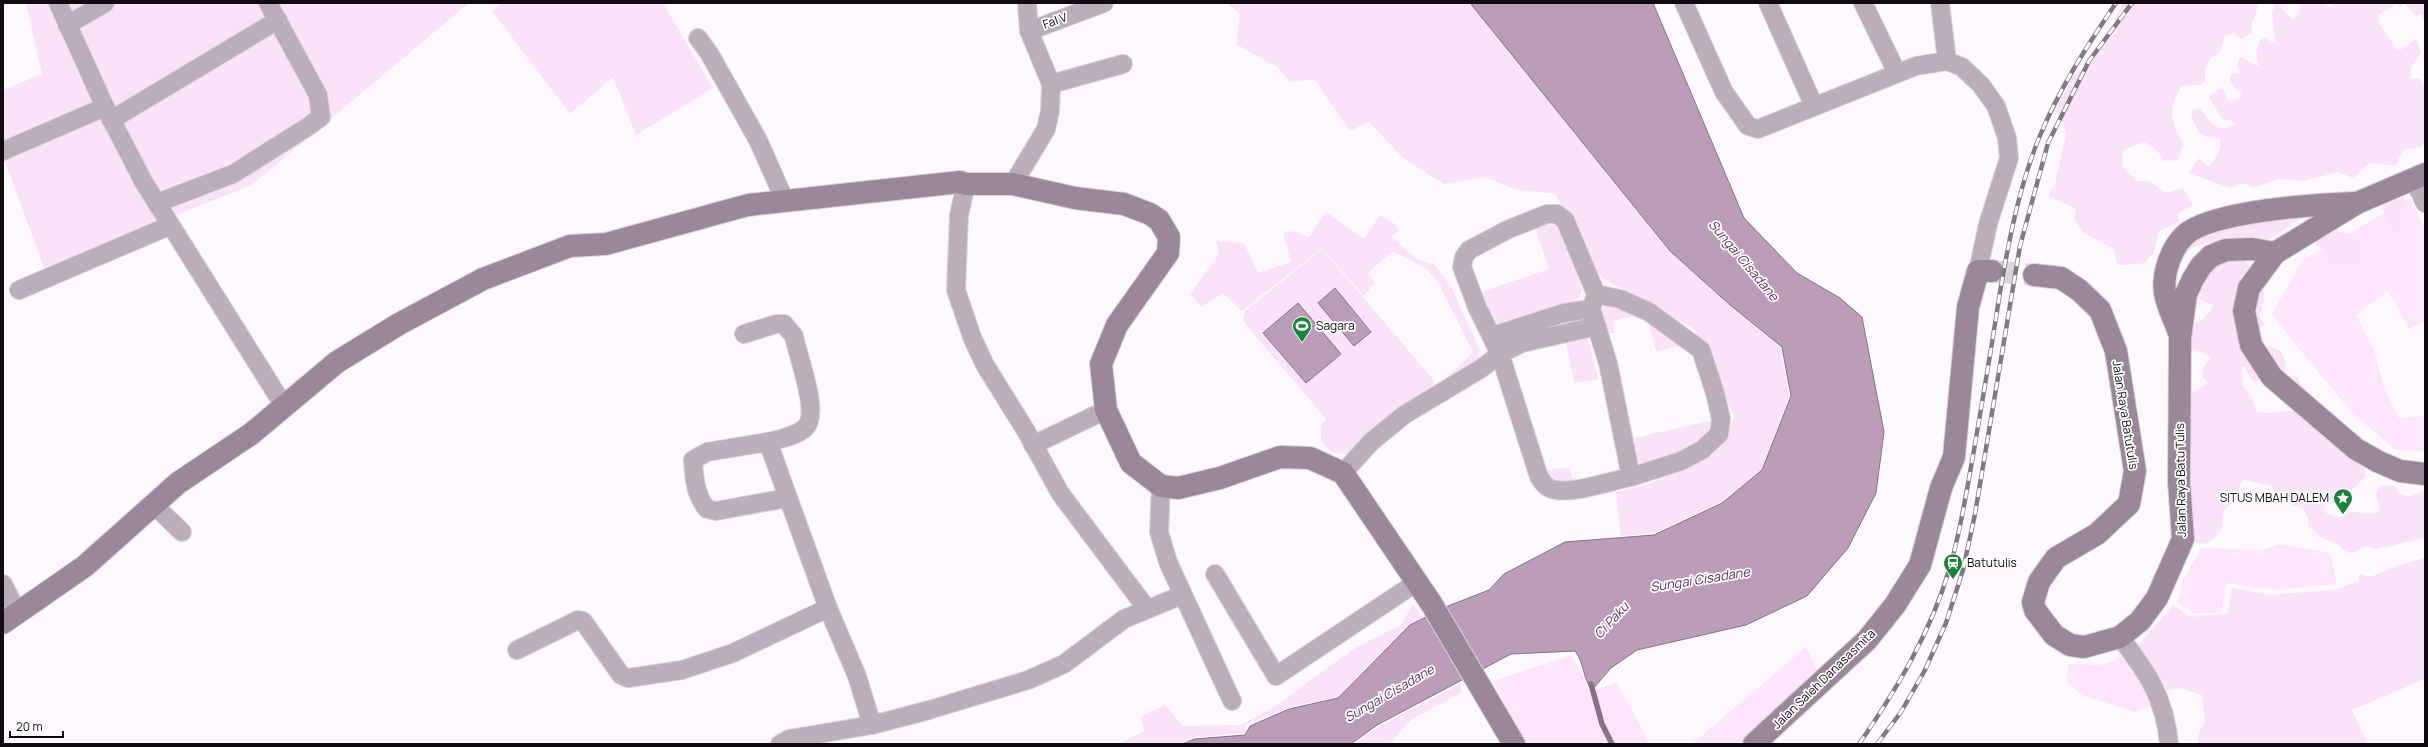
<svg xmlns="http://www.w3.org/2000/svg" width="2428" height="747" font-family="Manrope,sans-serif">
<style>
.built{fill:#fde6fb}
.green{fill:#fae3f8}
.water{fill:#bb9dba;stroke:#887187}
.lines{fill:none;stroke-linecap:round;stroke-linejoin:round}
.stream{stroke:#887187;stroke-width:5.5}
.secondary-tunnel{stroke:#dad5da;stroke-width:22;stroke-dasharray:22 11;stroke-linecap:butt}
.minor-casing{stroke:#d8d3d8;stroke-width:20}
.secondary-casing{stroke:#d8d3d8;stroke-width:24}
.minor{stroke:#bbadba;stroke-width:18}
.secondary{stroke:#9b879a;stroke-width:22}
.rail-casing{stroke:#807a80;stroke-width:4.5}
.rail{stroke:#fff;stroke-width:3;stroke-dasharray:9;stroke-linecap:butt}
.labels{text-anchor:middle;stroke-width:3.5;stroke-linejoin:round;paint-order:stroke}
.street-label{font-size:12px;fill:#110a11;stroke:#fff}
.poi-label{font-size:12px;fill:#110a11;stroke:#fff;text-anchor:start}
.water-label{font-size:13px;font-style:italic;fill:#5a3159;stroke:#fff}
</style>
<rect width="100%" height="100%" fill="#fef9fe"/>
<g class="built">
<path d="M 2410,198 L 2425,228 L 2425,321 L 2409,329 L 2388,291 L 2356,315 L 2373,348 L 2385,390 L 2399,418 L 2425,416 L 2425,451 L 2396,450 L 2353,414 L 2290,338 L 2272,313 L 2303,260 Z"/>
<path d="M 2280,544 L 2330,553 L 2337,584 L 2274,590 L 2226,583 L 2222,613 L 2193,613 L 2177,602 L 2183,580 L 2202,548 L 2262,550 Z"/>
<path d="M 1806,647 L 1818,672 L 1745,744 L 1692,744 Z"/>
<path d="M 2126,652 L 2158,703 L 2135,712 L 2082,695 L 2067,682 L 2068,664 L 2099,665 L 2113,661 Z"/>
<path d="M 1572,655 L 1591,692 L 1617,682 L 1650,744 L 1525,744 L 1493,681 Z"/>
</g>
<g class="green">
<path d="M 26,3 L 469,3 L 252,185 L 44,268 L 3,156 L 3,90 L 42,74 Z"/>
<path d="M 502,3 L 663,3 L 713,88 L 636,135 L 613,77 L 570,114 L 492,11 Z"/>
<path d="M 1226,3 L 1469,3 L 1669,251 L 1730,306 L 1781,348 L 1789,397 L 1761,470 L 1722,501 L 1654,533 L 1621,536 L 1616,492 L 1651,483 L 1715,452 L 1734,418 L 1717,374 L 1694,329 L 1595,274 L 1577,230 L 1555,194 L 1515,189 L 1484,177 L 1444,184 L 1403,158 L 1369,122 L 1350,131 L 1314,79 L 1290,82 L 1277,67 L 1236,44 L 1240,14 Z"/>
<path d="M 2123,3 L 2257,3 C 2259,14 2249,21 2252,32 L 2241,39 L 2234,33 L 2225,36 L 2219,54 L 2211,58 L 2205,69 L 2205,82 L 2201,85 L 2182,86 C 2167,108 2171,122 2183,144 L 2178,160 L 2164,161 L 2157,150 L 2144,142 L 2123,150 L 2122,166 L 2137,181 L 2149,181 L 2165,193 L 2183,188 L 2193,205 L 2177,214 L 2180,223 L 2159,231 L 2154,253 L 2143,264 C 2134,262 2125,267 2117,264 L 2114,249 L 2084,233 L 2074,219 L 2076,209 L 2050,197 L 2049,193 L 2055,184 L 2066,134 L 2060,116 L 2054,110 L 2066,91 L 2073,75 L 2085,68 L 2104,40 L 2117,33 L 2115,19 Z"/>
<path d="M 2278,3 L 2293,21 L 2299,13 L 2300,3 L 2326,3 L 2327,6 L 2331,7 L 2333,3 L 2425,3 L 2425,22 L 2421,14 L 2416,16 L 2404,3 L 2400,7 L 2397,4 L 2378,15 L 2380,25 L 2398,51 L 2417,39 L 2421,53 L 2411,67 L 2411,78 L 2420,79 L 2425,90 L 2425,140 L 2421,147 L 2403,150 L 2395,166 L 2370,163 L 2353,178 L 2338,172 L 2304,181 L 2278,179 L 2253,188 L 2243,183 L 2230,188 L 2188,173 L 2199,158 L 2209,167 C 2215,159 2223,148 2219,138 C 2198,137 2199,133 2191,115 L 2192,110 L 2200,108 L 2211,123 L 2221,129 L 2234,125 L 2233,121 L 2222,119 L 2209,97 L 2220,89 L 2224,90 L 2228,101 L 2240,98 L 2241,93 C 2234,88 2228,83 2231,74 L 2240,73 L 2237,65 L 2240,57 L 2259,67 L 2256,53 L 2260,40 L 2265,38 L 2276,44 L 2272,14 L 2274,5 Z"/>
<path d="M 2399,195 L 2404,196 L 2405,205 L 2400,210 L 2398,231 L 2390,229 L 2382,208 L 2389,199 Z"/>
<path d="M 1326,212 L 1364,239 L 1380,215 L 1395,224 L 1399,230 L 1392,237 L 1418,260 L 1434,264 L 1451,286 L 1480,351 L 1478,359 L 1447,381 L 1447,378 L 1473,352 L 1437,280 L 1426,269 L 1393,251 L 1369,272 L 1375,283 L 1364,296 L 1322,248 L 1242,311 L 1223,293 L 1202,307 L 1190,294 L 1219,254 L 1216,241 L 1244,243 L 1258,273 L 1291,262 L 1283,233 L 1292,231 L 1309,237 Z"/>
<path d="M 2311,212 L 2257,247 C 2238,244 2202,236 2187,253 C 2180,262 2177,279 2173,289 L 2170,261 L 2188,234 Z"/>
<path d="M 2331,215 L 2339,232 L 2352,235 L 2361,244 L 2358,261 L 2345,267 C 2329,261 2332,251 2316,245 L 2316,236 L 2308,222 L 2309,216 Z"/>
<path d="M 1555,219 L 1562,227 L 1582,290 L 1578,300 L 1496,327 L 1473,295 L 1549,269 L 1534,225 Z"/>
<path d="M 1322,249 L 1433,379 L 1433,385 L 1346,454 L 1330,451 L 1321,441 L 1321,426 L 1326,419 L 1243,321 L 1245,311 Z"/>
<path d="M 2240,255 C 2260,279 2272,284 2259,316 L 2264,324 L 2257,333 L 2251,345 C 2275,346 2288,347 2285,375 L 2298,377 L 2302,387 L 2295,401 L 2262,378 L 2255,382 L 2250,378 L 2244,366 L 2241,369 L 2243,387 L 2251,395 L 2257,412 L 2271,413 L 2304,409 L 2363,462 L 2366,477 L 2351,490 L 2347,500 L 2324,505 L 2327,514 L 2340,517 C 2343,516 2348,512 2352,512 C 2361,512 2372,518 2380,510 L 2376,493 L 2379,486 L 2394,485 L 2400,494 L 2409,497 L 2425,490 L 2425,538 L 2377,549 L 2366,546 L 2356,552 L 2347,552 L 2336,544 L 2322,538 L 2308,525 C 2310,506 2294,507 2281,499 C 2277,496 2274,490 2272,486 L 2244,480 C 2237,487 2239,492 2235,500 C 2233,505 2226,507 2224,511 C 2222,516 2223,522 2222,527 C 2218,538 2205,548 2195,542 L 2190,522 L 2182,396 L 2205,386 L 2208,383 L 2202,376 L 2204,366 L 2210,359 L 2209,356 L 2190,348 L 2191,324 C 2202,320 2209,316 2213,305 L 2192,296 L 2189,271 Z"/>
<path d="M 1625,302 L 1643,308 L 1689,344 L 1656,351 L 1646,313 L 1613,321 L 1614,333 L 1604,333 L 1600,313 L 1605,305 Z"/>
<path d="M 1588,338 L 1598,379 L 1574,383 L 1566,343 Z"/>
<path d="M 1713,420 L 1712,449 L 1633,466 L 1626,440 Z"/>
<path d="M 1569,467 L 1573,480 L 1615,472 L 1618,483 L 1540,497 L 1533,472 Z"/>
<path d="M 2425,558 L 2425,679 L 2352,710 L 2368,744 L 2198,744 L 2198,734 L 2205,722 L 2202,695 L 2181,688 L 2161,692 L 2131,653 L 2173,605 L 2190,617 L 2228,613 L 2231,588 L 2271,595 L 2337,589 L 2358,581 L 2359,574 L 2370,577 L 2399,565 Z"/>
<path d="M 1413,604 L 1423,618 L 1410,625 L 1377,655 L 1338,697 L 1290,707 L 1247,724 L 1245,733 L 1197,737 L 1179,744 L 1118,744 L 1145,731 L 1140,717 L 1165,705 L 1183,726 L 1241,725 L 1274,707 L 1355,648 L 1401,625 Z"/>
<path d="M 1460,684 L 1462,692 L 1411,720 L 1389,744 L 1354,744 L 1380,726 Z"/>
</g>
<g class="water">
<path d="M 1470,3 L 1653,3 L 1744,218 L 1797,273 L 1840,298 L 1862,317 L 1884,432 L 1876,493 L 1848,548 L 1807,596 L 1746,625 L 1637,650 L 1611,668 L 1592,690 C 1582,677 1585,664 1575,651 L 1511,654 L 1377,725 L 1351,744 L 1182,744 L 1195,739 L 1245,735 L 1250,726 L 1289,709 L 1338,698 L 1410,625 L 1448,606 L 1489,590 L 1504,574 L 1565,542 L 1654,535 L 1722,503 L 1762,470 L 1791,396 L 1782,347 L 1730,305 L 1670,251 Z"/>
<path d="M 1335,288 L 1371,332 L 1354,346 L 1318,303 Z"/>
<path d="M 1298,303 L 1341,354 L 1306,383 L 1263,333 Z"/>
</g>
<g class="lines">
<path class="stream" d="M 1591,684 L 1602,724 L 1612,744"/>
<path class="secondary-tunnel" d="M 1992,271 L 2034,275"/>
<defs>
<g id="minor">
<path d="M 58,3 L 105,107 L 143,181 L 284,406"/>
<path d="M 1684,3 L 1724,92 L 1748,126 L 1758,129 L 1916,66 L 1947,61 L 1962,67 L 1981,85 L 1996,106 L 2007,138 L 2009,158 L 1988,224 L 1978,271"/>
<path d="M 1768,3 L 1814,106"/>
<path d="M 1863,3 L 1897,73"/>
<path d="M 1940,3 L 1947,61"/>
<path d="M 67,25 L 105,3"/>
<path d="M 1029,31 L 1104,3"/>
<path d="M 698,38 L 709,53 L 758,140 L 785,201"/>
<path d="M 1051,84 L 1123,64"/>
<path d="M 111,120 L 278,20"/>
<path d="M 3,151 L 105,107"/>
<path d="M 2413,178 L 2425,203"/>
<path d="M 966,184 L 959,215 L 956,290 L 972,337 L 985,365 L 1026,431 L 1060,493 L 1147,609"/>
<path d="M 1013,184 L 1046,129 L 1050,111 L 1051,84 L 1029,31 L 1027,3"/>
<path d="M 157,203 L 233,174 L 309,126 L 321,117 L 318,95 L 268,3"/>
<path d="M 19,290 L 169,226"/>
<path d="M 1596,294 L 1620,299 L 1649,312 L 1701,350 L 1715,393 L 1721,419 L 1719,434 L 1702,450 L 1681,461 L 1631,477 L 1608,363 L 1591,309 L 1596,294 L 1565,220 L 1557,214 L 1547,214 L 1509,229 L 1469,250 L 1464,257 L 1462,267 L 1477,307 L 1500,354 L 1539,477 C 1543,483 1547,489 1556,490 C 1576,493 1610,481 1631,477"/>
<path d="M 744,334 L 776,324 L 784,324 L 794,336 C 797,355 821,414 805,428 C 796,436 780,439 768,442"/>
<path d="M 1492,336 L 1564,313 L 1591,309"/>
<path d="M 1033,445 L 1106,410"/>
<path d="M 1343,473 L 1371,442 L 1404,415 L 1482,368 L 1500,354 L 1522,343 L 1597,326"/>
<path d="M 1161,486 L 1159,532 L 1168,562 L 1232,701"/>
<path d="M 787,498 L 716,511 L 707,509 C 695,494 694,478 693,460 L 707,452 L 768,442 L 828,608 L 857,676 L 872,725"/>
<path d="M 153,504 L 182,532"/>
<path d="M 1215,574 L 1276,676 L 1417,582"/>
<path d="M 3,584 L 18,614"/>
<path d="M 2120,637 C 2147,672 2165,698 2169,744"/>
<path d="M 517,650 L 578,620 L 583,621 L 621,675 L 628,678 L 682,670 L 733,653 L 828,608"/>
<path d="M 780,744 L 789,739 L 872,725 L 929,710 L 1028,680 L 1064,664 L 1124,619 L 1182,595"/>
</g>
<g id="secondary">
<path d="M 2425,174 L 2357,203 L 2275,253 L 2249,288 L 2244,311 L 2251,345 L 2272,377 L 2356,449 L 2379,462 L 2400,471 L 2425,474"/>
<path d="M 2034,275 L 2061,278 L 2079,290 L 2100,310 L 2116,351 L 2135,471 L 2129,504 L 2097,534 L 2056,558 L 2039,582 L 2033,602 L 2035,610 L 2054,635 L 2070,645 L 2084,647 L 2120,637 L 2140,621 L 2157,598 L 2183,539 L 2179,482 L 2180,338 L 2186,294 L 2193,279 L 2201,266 L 2211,256 L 2226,250 L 2252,249 L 2275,253"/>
<path d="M 2179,333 C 2175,321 2167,306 2165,293 C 2162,274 2171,248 2185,235 C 2211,211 2318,204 2354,203"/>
<path d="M 3,623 L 85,566 L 178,483 L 251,434 L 337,362 L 399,324 L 483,279 L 570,246 L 606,244 L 748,205 L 960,182 L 966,184 L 1013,184 L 1075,198 L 1124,204 L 1150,214 L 1159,220 L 1169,237 L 1168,253 L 1117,325 L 1101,364 L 1106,410 L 1131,463 L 1161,486 L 1178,488 L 1220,478 L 1280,457 L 1310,458 L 1343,473 L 1431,603 L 1514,744"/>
<path d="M 1754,744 L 1867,640 L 1895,605 L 1920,565 L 1941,488 L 1954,457 L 1968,307 L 1978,271 L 1992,271"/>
</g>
</defs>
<use href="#minor" class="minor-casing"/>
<use href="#secondary" class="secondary-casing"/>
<use href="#minor" class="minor"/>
<use href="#secondary" class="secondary"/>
<defs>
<g id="rail">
<path d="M 1859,744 C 1897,689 1931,632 1950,567 C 1961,529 1967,489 1974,450 C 1983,397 1992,345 2000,292 C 2009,240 2019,187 2039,138 C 2059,89 2087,46 2116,3"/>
<path d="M 1877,744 L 1901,712 L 1925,670 L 1946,623 L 1963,570 L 1975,514 L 2020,246 L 2048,143 L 2089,61 L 2132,3"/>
</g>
</defs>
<use href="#rail" class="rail-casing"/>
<use href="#rail" class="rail"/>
</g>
<defs>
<symbol id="stadium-pin" viewBox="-11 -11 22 30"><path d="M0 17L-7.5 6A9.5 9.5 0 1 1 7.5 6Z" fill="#1b8338" stroke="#fff"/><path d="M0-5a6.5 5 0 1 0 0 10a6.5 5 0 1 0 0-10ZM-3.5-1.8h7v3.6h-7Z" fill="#fff"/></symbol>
<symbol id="sight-pin" viewBox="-11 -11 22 30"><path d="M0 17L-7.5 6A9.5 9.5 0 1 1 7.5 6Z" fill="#1b8338" stroke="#fff"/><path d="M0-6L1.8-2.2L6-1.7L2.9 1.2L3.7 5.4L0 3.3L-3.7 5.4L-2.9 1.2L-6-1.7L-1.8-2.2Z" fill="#fff"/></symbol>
<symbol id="station-pin" viewBox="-11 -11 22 30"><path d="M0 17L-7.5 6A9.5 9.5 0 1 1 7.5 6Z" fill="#1b8338" stroke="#fff"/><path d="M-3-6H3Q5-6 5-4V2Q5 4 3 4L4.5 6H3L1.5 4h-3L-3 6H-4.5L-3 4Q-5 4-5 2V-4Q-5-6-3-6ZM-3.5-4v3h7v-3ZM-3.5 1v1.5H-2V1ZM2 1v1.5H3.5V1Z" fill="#fff"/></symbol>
</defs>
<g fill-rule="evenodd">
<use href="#stadium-pin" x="1291" y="315" width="22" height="30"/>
<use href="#sight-pin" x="2332" y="487" width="22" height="30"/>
<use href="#station-pin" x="1942" y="552" width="22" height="30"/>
</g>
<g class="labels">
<g class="street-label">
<text transform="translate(1055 21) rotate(-20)" y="4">Fal V</text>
<text transform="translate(2125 415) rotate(81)" y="4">Jalan Raya Batutulis</text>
<text transform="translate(2181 480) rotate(-91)" y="4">Jalan Raya Batu Tulis</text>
<text transform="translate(1824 679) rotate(-44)" y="4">Jalan Saleh Danasasmita</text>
</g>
<g class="poi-label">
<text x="1316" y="330">Sagara</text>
<text x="2329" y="502" text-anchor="end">SITUS MBAH DALEM</text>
<text x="1967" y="567">Batutulis</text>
</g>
<g class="water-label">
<text transform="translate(1744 260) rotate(50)" y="5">Sungai Cisadane</text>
<text transform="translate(1700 579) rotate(-9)" y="5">Sungai Cisadane</text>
<text transform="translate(1611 620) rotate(-47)" y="5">Ci Paku</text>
<text transform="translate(1389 693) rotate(-30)" y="5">Sungai Cisadane</text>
</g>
</g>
<rect width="2428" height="747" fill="none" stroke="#110a11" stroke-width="8"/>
<path d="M10 731v6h53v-6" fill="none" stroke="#110a11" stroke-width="2"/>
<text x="16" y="731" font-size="12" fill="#110a11" stroke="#ffffff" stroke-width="3" paint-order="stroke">20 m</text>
</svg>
